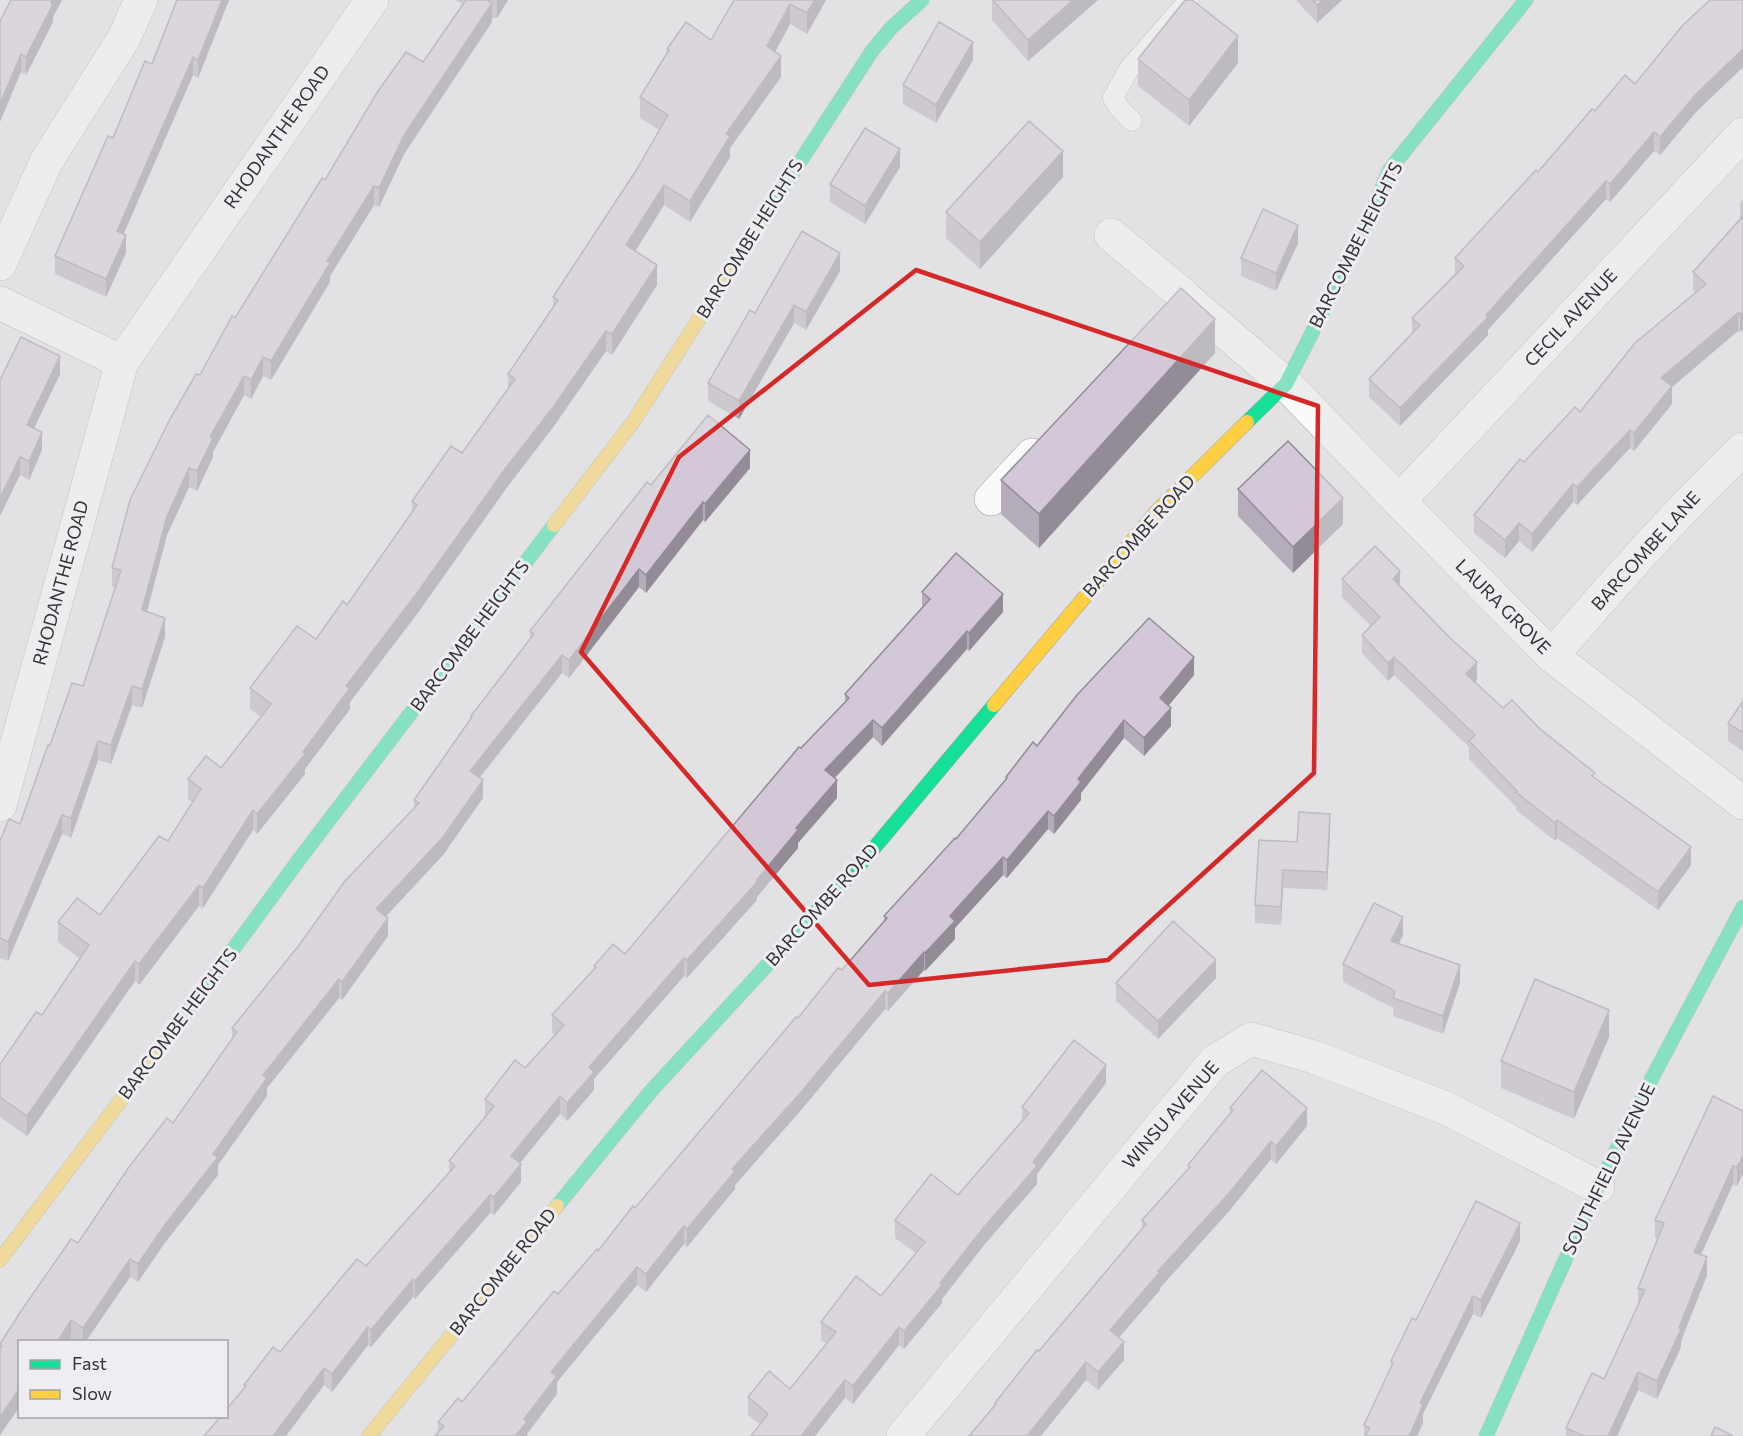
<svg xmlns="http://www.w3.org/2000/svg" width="1743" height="1436" font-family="Commissioner,sans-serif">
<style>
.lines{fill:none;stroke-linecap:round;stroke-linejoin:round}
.lane-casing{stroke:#9f9ea0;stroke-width:21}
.street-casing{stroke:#9f9ea0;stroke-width:34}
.fast-casing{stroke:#9f9ea0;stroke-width:15}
.slow-casing{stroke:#9f9ea0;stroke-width:15}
.lane{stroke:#fbfafb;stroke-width:20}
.street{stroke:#fbfafb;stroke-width:33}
.fast{stroke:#16e098;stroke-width:14}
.slow{stroke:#ffcf43;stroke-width:14}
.wall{fill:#b5acb9}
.shaded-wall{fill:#938c96}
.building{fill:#d2c8d7;stroke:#938c96;stroke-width:1.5}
.marked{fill:none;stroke:#d62828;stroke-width:4.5;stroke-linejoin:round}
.labels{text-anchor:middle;stroke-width:6;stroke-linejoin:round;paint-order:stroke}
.street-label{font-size:18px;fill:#343435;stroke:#efedf1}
</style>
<rect width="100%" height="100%" fill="#e2e1e3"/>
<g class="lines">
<defs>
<path id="lane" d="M 1132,121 L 1121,110 L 1113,98 L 1129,69 L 1189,0"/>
<g id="street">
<path d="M 1111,235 L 1182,294"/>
<path d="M 0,264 L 46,162 L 124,38 L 141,0"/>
<path d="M 1181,294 L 1286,384 L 1399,501 L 1552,656 L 1743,803"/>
<path d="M 0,303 L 122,362"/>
<path d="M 991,499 L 1032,455"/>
<path d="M 1399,501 L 1743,134"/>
<path d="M 1552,656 C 1613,584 1675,514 1743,449"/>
<path d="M 0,805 L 122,362 L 372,0"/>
<path d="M 903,1436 L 1215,1061 L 1251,1039 L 1314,1057 L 1448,1109 L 1598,1187"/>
</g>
<g id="fast">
<path d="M 759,225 L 872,51 L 891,28 L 922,0"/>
<path d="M 1247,422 L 1286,384 L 1360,238 L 1390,169 L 1526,0"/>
<path d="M 170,1035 L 301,857 L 554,525"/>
<path d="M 557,1206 L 651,1091 L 864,860 L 994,705"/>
<path d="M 1486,1436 L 1598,1187 L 1653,1076 L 1743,907"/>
</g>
<g id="slow">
<path d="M 554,525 L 633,422 L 759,225"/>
<path d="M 994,705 L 1158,510 L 1247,422"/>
<path d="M 0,1260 L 170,1035"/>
<path d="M 369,1436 L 557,1206"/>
</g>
</defs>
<use href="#lane" class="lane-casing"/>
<use href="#street" class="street-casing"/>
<use href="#fast" class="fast-casing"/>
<use href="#slow" class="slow-casing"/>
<use href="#lane" class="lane"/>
<use href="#street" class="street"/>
<use href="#fast" class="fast"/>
<use href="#slow" class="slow"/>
</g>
<g class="wall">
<path d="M 11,0 L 62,0 L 53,17 L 53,22 L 26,75 L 21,72 Z"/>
<path d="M 229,0 L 198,78 L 193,75 L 123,234 L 126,253 L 106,297 L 55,274 L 55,256 L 113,138 L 152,64 Z"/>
<path d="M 455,0 L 508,0 L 497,18 L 492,18 L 492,22 L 404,154 L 379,207 L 374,205 L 330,276 L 330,282 L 271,380 L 263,376 L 251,399 L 244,395 L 213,452 L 213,457 L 197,491 L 189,487 L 167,535 L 147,612 L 165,637 L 142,708 L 132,705 L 111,764 L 98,760 L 71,838 L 62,834 L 8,961 L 0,958 L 0,841 L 20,824 L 50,745 L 83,686 L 115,588 L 112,587 L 112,568 L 200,375 L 235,318 L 325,180 L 423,62 L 463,4 Z"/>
<path d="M 734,0 L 826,0 L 807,34 L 790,24 L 775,52 L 781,77 L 730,148 L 730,157 L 690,222 L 664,205 L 635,251 L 657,285 L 612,355 L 606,351 L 554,426 L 505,490 L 417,614 L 350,702 L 350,709 L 305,769 L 305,774 L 257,834 L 253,830 L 203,908 L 199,906 L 139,985 L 135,981 L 27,1136 L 0,1117 L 0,1064 L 42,1015 L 80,959 L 58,942 L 58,922 L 100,915 L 168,841 L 192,802 L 188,799 L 188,779 L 221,768 L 261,717 L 250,709 L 250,688 L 316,639 L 347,605 L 412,512 L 412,501 L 462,453 L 508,389 L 508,374 L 553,306 L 553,297 L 637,169 L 659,130 L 640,118 L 640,97 L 667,53 L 667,49 L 711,40 Z"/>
<path d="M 992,0 L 1098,0 L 1028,61 L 992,20 Z"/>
<path d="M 1296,0 L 1342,0 L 1317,23 Z"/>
<path d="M 1743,0 L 1743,67 L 1696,112 L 1660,155 L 1654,151 L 1610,202 L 1606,199 L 1488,330 L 1488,335 L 1400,426 L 1369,397 L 1369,379 L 1412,333 L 1412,318 L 1455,274 L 1455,258 L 1595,111 L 1635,84 Z"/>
<path d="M 1138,59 L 1238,63 L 1189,126 L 1138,86 Z"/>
<path d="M 973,60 L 936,123 L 903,104 L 903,85 Z"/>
<path d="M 900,167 L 865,224 L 830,202 L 830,184 Z"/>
<path d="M 1063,177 L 980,269 L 946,238 L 946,212 Z"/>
<path d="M 1743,199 L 1743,329 L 1740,332 L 1738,331 L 1672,387 L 1672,404 L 1634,451 L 1630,448 L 1577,505 L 1573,502 L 1532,552 L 1519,541 L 1505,558 L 1474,533 L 1474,515 L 1524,462 L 1580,412 L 1696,293 L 1693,290 L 1693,272 L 1740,219 L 1740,203 Z"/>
<path d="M 1298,243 L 1276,291 L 1241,276 L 1241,258 Z"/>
<path d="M 840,271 L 806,330 L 794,323 L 739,419 L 708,401 L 708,383 L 755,313 Z"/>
<path d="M 1215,353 L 1039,548 L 1001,514 L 1001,480 Z"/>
<path d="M 60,374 L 34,428 L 42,450 L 29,480 L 20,475 L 0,380 Z"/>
<path d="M 750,468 L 705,522 L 703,520 L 646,593 L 639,587 L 569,678 L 562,673 L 480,778 L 483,798 L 443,855 L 386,916 L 388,936 L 342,1000 L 339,998 L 267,1088 L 267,1096 L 218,1165 L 218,1175 L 164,1244 L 138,1282 L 130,1277 L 86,1341 L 76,1341 L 71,1339 L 69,1341 L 20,1341 L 20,1406 L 0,1435 L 0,1344 L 78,1243 L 173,1123 L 232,1038 L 232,1028 L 414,808 L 414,800 L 471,719 L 471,716 L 530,639 L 530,631 L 651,485 Z"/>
<path d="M 1238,489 L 1343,524 L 1293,573 L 1238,516 Z"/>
<path d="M 1342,579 L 1400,587 L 1477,680 L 1475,682 L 1503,708 L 1539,728 L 1691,865 L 1658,910 L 1557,838 L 1555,841 L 1516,810 L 1516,807 L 1469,759 L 1469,747 L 1394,675 L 1388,681 L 1362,653 L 1362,635 L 1371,626 L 1342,597 Z"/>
<path d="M 922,592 L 1003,612 L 969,651 L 967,649 L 882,746 L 873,737 L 835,778 L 837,798 L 798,843 L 798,848 L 757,897 L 757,900 L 687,978 L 684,976 L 594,1079 L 594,1090 L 567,1121 L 560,1114 L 520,1163 L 521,1182 L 494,1215 L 490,1213 L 415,1299 L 413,1297 L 371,1347 L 368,1345 L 332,1392 L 324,1385 L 286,1436 L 204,1436 L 244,1388 L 244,1385 L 280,1352 L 366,1266 L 449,1172 L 449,1161 L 485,1117 L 485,1099 L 525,1068 L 555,1035 L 552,1033 L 552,1015 L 594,969 L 594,966 L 625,954 L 801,748 L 845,702 L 845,694 L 922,607 Z"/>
<path d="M 1194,675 L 1168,706 L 1171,726 L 1144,756 L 1124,738 L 1081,793 L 1081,800 L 1054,834 L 1048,829 L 1007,878 L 1003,875 L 955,928 L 955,939 L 925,971 L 924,970 L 888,1011 L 885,1009 L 802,1109 L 735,1185 L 735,1189 L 687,1247 L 684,1244 L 646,1292 L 637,1285 L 557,1382 L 557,1394 L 527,1434 L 527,1436 L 438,1432 L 438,1422 L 462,1402 L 558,1294 L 598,1251 L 798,1018 L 842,970 L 884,921 L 884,916 L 956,839 L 1006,780 L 1006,777 L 1037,746 Z"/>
<path d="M 1743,701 L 1743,751 L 1728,741 L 1728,723 Z"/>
<path d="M 1330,832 L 1327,890 L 1283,888 L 1281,925 L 1255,923 L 1255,905 L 1297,842 Z"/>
<path d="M 1403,935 L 1399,944 L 1460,983 L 1443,1034 L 1393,1016 L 1393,1008 L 1343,982 L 1343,964 Z"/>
<path d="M 1216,978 L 1158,1039 L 1116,1001 L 1116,983 Z"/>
<path d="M 1609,1037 L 1574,1119 L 1501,1088 L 1501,1061 Z"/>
<path d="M 1106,1083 L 1037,1174 L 1037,1184 L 984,1245 L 942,1299 L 942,1303 L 904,1349 L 899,1345 L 853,1404 L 845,1398 L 760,1425 L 748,1415 L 748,1397 L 790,1389 L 827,1344 L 821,1340 L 821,1322 L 881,1296 L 916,1253 L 895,1238 L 895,1220 L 958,1195 L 1022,1121 L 1022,1107 Z"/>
<path d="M 1230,1108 L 1307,1126 L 1276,1164 L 1271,1159 L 1230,1210 L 1160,1288 L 1160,1290 L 1119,1337 L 1124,1360 L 1098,1390 L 1086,1380 L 995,1406 L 995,1403 L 1142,1228 L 1142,1220 L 1188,1169 L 1188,1165 L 1230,1114 Z"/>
<path d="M 1743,1111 L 1743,1174 L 1737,1186 L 1733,1184 L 1701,1255 L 1707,1275 L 1681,1341 L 1681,1347 L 1657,1399 L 1638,1390 L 1617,1436 L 1566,1436 L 1566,1428 L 1604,1379 L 1638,1305 L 1638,1288 L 1658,1239 L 1655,1238 L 1655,1220 Z"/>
<path d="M 1520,1241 L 1481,1318 L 1473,1314 L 1423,1414 L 1423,1423 L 1417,1436 L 1364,1436 L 1364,1425 L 1391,1368 L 1391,1361 L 1416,1320 Z"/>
</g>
<g class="shaded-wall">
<path d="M 53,0 L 62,0 L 53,17 L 53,22 L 26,75 L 26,57 Z"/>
<path d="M 222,0 L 229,0 L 198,78 L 198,60 Z"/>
<path d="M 497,0 L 508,0 L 497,18 Z"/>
<path d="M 815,0 L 826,0 L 807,34 L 807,13 Z"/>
<path d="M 1073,0 L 1098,0 L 1028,61 L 1028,40 Z"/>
<path d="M 1323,0 L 1342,0 L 1317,23 L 1317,5 Z"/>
<path d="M 492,3 L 492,22 L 404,154 L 379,207 L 379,188 L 404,135 Z"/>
<path d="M 790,4 L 790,24 L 767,67 L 767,46 Z"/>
<path d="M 1238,36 L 1238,63 L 1189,126 L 1189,100 Z"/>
<path d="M 973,42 L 973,60 L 936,123 L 936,105 Z"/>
<path d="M 1743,49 L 1743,67 L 1696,112 L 1660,155 L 1660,137 L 1696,94 Z"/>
<path d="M 21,54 L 21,72 L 0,122 L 0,104 Z"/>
<path d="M 781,56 L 781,77 L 730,148 L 730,157 L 690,222 L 690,201 L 726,134 Z"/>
<path d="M 193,57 L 193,75 L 117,249 L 117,231 Z"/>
<path d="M 1654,132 L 1654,151 L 1610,202 L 1610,184 Z"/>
<path d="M 900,149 L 900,167 L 865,224 L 865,206 Z"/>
<path d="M 1063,151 L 1063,177 L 980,269 L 980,242 Z"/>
<path d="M 1606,181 L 1606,199 L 1488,330 L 1488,335 L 1400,426 L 1400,408 L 1486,315 Z"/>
<path d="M 664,185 L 664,205 L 626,266 L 626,245 Z"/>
<path d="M 374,186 L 374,205 L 330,276 L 330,282 L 271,380 L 271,361 L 327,261 Z"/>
<path d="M 1298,225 L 1298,243 L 1276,291 L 1276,273 Z"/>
<path d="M 126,235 L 126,253 L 106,297 L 106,279 Z"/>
<path d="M 840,253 L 840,271 L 806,330 L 806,312 Z"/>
<path d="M 657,265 L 657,285 L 612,355 L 612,334 Z"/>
<path d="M 794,305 L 794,323 L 739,419 L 739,401 Z"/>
<path d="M 1743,311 L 1743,329 L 1740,332 L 1740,314 Z"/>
<path d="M 1738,313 L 1738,331 L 1672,387 L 1672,404 L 1634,451 L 1634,433 L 1661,378 Z"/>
<path d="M 1215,319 L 1215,353 L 1039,548 L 1039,514 Z"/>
<path d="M 606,331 L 606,351 L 554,426 L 505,490 L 417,614 L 350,702 L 350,709 L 305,769 L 305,774 L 257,834 L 257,814 L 303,752 L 346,686 Z"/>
<path d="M 60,356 L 60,374 L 27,443 L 27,425 Z"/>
<path d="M 263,357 L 263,376 L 251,399 L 251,380 Z"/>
<path d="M 244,376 L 244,395 L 213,452 L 213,457 L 197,491 L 197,471 L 210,437 Z"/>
<path d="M 1630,430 L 1630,448 L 1577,505 L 1577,487 Z"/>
<path d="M 42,432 L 42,450 L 29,480 L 29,461 Z"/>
<path d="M 750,450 L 750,468 L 705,522 L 705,504 Z"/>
<path d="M 20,457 L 20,475 L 0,516 L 0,498 Z"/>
<path d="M 189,468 L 189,487 L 167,535 L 142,630 L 142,610 L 167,516 Z"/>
<path d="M 1573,484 L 1573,502 L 1532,552 L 1532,534 Z"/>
<path d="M 1343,498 L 1343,524 L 1293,573 L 1293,547 Z"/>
<path d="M 703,502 L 703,520 L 646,593 L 646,575 Z"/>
<path d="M 1519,523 L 1519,541 L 1505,558 L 1505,540 Z"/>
<path d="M 639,569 L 639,587 L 569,678 L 569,660 Z"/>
<path d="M 1400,571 L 1400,589 L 1393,579 Z"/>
<path d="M 1003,594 L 1003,612 L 969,651 L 969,633 Z"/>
<path d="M 165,618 L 165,637 L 142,708 L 142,689 Z"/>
<path d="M 967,631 L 967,649 L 882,746 L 882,728 Z"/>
<path d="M 562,655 L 562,673 L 470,789 L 470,771 Z"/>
<path d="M 1194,657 L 1194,675 L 1160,716 L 1160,698 Z"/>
<path d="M 1394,657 L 1394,675 L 1388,681 L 1388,663 Z"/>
<path d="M 1477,662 L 1477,680 L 1466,692 L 1466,674 Z"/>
<path d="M 132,686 L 132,705 L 111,764 L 111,745 Z"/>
<path d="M 1171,708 L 1171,726 L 1144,756 L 1144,738 Z"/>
<path d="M 873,720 L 873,737 L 825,788 L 825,770 Z"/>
<path d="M 1124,720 L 1124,738 L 1081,793 L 1081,800 L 1054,834 L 1054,816 L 1078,779 Z"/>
<path d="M 98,741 L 98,760 L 71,838 L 71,818 Z"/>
<path d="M 483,780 L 483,798 L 443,855 L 376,927 L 376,909 Z"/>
<path d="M 837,780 L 837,798 L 798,843 L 798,848 L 757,897 L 757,900 L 687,978 L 687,960 L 756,881 L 796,828 Z"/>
<path d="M 253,810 L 253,830 L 203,908 L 203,888 Z"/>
<path d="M 1048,811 L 1048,829 L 1007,878 L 1007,860 Z"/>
<path d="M 1330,814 L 1330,832 L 1327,890 L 1327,872 Z"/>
<path d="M 62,815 L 62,834 L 8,961 L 8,942 Z"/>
<path d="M 1557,820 L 1557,838 L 1555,841 L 1555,823 Z"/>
<path d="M 1691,847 L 1691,865 L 1658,910 L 1658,892 Z"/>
<path d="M 1003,857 L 1003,875 L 955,928 L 955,939 L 925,971 L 925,953 L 950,916 Z"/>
<path d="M 1283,870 L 1283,888 L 1281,925 L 1281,907 Z"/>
<path d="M 199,885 L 199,906 L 139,985 L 139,964 Z"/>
<path d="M 1403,917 L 1403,935 L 1391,959 L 1391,941 Z"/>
<path d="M 388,918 L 388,936 L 342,1000 L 342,982 Z"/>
<path d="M 924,952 L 924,970 L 888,1011 L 888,993 Z"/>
<path d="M 684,958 L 684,976 L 594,1079 L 594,1090 L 567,1121 L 567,1103 L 589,1067 Z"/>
<path d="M 1216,960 L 1216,978 L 1158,1039 L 1158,1021 Z"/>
<path d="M 135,961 L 135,981 L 27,1136 L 27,1116 Z"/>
<path d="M 1460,965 L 1460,983 L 1443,1034 L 1443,1016 Z"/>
<path d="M 339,979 L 339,998 L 267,1088 L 267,1096 L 218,1165 L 218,1175 L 164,1244 L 138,1282 L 138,1264 L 213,1154 L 263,1075 Z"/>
<path d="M 885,991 L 885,1009 L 802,1109 L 735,1185 L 735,1189 L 687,1247 L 687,1229 L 732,1169 Z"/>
<path d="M 1609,1010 L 1609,1037 L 1574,1119 L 1574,1092 Z"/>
<path d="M 1106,1065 L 1106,1083 L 1037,1174 L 1037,1184 L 984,1245 L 942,1299 L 942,1303 L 904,1349 L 904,1331 Z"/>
<path d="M 560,1096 L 560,1114 L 511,1174 L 511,1156 Z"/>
<path d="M 1307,1108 L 1307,1126 L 1276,1164 L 1276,1146 Z"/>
<path d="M 1271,1141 L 1271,1159 L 1230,1210 L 1160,1288 L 1160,1290 L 1110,1348 L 1110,1330 L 1158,1271 Z"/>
<path d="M 1743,1156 L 1743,1174 L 1737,1186 L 1737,1167 Z"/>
<path d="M 521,1164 L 521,1182 L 494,1215 L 494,1197 Z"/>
<path d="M 1733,1166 L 1733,1184 L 1694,1270 L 1694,1252 Z"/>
<path d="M 490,1195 L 490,1213 L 415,1299 L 415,1281 Z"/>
<path d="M 1520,1223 L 1520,1241 L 1481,1318 L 1481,1300 Z"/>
<path d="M 684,1226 L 684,1244 L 646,1292 L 646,1274 Z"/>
<path d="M 1707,1257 L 1707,1275 L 1681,1341 L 1681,1347 L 1657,1399 L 1657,1381 L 1679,1328 Z"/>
<path d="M 130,1259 L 130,1277 L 86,1341 L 83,1341 L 83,1328 Z"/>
<path d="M 637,1267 L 637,1285 L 557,1382 L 557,1394 L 527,1434 L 527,1436 L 515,1436 L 551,1372 Z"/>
<path d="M 413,1279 L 413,1297 L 371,1347 L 371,1330 Z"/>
<path d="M 1473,1296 L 1473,1314 L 1423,1414 L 1423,1423 L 1417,1436 L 1409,1436 L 1420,1403 Z"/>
<path d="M 71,1320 L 71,1339 L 69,1341 L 58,1341 Z"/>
<path d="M 368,1327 L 368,1345 L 332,1392 L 332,1374 Z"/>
<path d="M 899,1327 L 899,1345 L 853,1404 L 853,1386 Z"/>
<path d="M 1124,1342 L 1124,1360 L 1098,1390 L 1098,1372 Z"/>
<path d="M 1086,1362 L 1086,1380 L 1041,1436 L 1027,1436 Z"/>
<path d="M 324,1368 L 324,1385 L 286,1436 L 273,1436 Z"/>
<path d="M 1638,1372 L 1638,1390 L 1617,1436 L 1608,1436 Z"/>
<path d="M 845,1380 L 845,1398 L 815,1436 L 801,1436 Z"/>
<path d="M 20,1388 L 20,1406 L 0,1435 L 0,1417 Z"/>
</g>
<g class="building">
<path d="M 11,0 L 53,0 L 51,3 L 53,4 L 26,57 L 21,54 L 0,104 L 0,21 Z"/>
<path d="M 177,0 L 222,0 L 198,60 L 193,57 L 117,231 L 126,235 L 106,279 L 55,256 L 108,136 L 113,138 L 145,61 L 152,64 Z"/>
<path d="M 466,0 L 487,0 L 492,3 L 404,135 L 379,188 L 374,186 L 327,261 L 330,263 L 271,361 L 263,357 L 251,380 L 244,376 L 210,437 L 213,438 L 197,471 L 189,468 L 167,516 L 142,610 L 165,618 L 142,689 L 132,686 L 111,745 L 98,741 L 71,818 L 62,815 L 8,942 L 0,938 L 0,841 L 9,819 L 20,824 L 48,745 L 50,745 L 72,683 L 83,686 L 121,570 L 112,568 L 130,500 L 170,419 L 196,374 L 200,375 L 232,316 L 235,318 L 322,178 L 325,180 L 378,91 L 406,52 L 423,62 Z"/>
<path d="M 734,0 L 815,0 L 807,13 L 790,4 L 767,46 L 781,56 L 726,134 L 730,136 L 690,201 L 664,185 L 626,245 L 657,265 L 612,334 L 606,331 L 554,406 L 505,469 L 417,593 L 346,686 L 350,688 L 303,752 L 305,754 L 257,814 L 253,810 L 203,888 L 199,885 L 139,964 L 135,961 L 27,1116 L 0,1097 L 0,1064 L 36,1012 L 42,1015 L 89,945 L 58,922 L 77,898 L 100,915 L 159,836 L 168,841 L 201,789 L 188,779 L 206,756 L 221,768 L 271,704 L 250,688 L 297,626 L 316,639 L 343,601 L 347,605 L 417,505 L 412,501 L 451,446 L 462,453 L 515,379 L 508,374 L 558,300 L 553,297 L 637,169 L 668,115 L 640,97 L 669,50 L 667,49 L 686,22 L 711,40 Z"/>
<path d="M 993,0 L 1073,0 L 1028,40 Z"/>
<path d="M 1185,0 L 1192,0 L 1238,36 L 1189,100 L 1138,59 Z"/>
<path d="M 1313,0 L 1323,0 L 1317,5 Z"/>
<path d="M 1710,0 L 1743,0 L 1743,49 L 1696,94 L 1660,137 L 1654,132 L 1610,184 L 1606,181 L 1486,315 L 1488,317 L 1400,408 L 1369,379 L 1420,325 L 1412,318 L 1464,266 L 1455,258 L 1536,170 L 1538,172 L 1592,109 L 1595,111 L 1625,75 L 1635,84 L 1683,25 Z"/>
<path d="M 939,22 L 973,42 L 936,105 L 903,85 Z"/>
<path d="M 1029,121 L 1063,151 L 980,242 L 946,212 Z"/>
<path d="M 865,128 L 900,149 L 865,206 L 830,184 Z"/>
<path d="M 1263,209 L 1298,225 L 1276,273 L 1241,258 Z"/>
<path d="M 1743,216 L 1743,311 L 1740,314 L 1738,313 L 1661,378 L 1672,386 L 1634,433 L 1630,430 L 1577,487 L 1573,484 L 1532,534 L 1519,523 L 1505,540 L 1474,515 L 1520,459 L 1524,462 L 1575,407 L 1580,412 L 1635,343 L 1706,284 L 1693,272 Z"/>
<path d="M 802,231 L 840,253 L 806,312 L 794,305 L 739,401 L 708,383 L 750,310 L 755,313 Z"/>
<path d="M 1181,288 L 1215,319 L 1039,514 L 1001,480 Z"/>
<path d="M 21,337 L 60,356 L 27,425 L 42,432 L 29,461 L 20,457 L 0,498 L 0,380 Z"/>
<path d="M 708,415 L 750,450 L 705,504 L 703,502 L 646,575 L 639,569 L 569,660 L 562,655 L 470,771 L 483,780 L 443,837 L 376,909 L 388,918 L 342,982 L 339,979 L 263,1075 L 267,1078 L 213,1154 L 218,1157 L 164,1226 L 138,1264 L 130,1259 L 83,1328 L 71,1320 L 58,1341 L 20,1341 L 20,1388 L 0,1417 L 0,1348 L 2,1346 L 0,1344 L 21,1311 L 71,1239 L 78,1243 L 129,1167 L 167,1118 L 173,1123 L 237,1032 L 232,1028 L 300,944 L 345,881 L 419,803 L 414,800 L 472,717 L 471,716 L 534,634 L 530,631 L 647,482 L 651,485 Z"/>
<path d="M 1288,441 L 1343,498 L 1293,547 L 1238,489 Z"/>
<path d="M 1375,546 L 1400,571 L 1393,579 L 1452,640 L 1477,662 L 1466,674 L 1503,708 L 1512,700 L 1539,728 L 1595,773 L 1592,776 L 1691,847 L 1658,892 L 1557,820 L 1555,823 L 1516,792 L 1517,791 L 1469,741 L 1475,735 L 1394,657 L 1388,663 L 1362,635 L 1380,617 L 1342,579 Z"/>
<path d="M 956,553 L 1003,594 L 969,633 L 967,631 L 882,728 L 873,720 L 825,770 L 837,780 L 796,828 L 798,830 L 756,881 L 757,882 L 687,960 L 684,958 L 589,1067 L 594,1072 L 567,1103 L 560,1096 L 511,1156 L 521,1164 L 494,1197 L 490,1195 L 415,1281 L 413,1279 L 371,1330 L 368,1327 L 332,1374 L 324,1368 L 273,1436 L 204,1436 L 221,1416 L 226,1416 L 226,1410 L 246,1386 L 244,1385 L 273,1347 L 280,1352 L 357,1259 L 366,1266 L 455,1166 L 449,1161 L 494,1106 L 485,1099 L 515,1060 L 525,1068 L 564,1025 L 552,1015 L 596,967 L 594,966 L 613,944 L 625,954 L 799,747 L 801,748 L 849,698 L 845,694 L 930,599 L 922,592 Z"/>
<path d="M 1149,618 L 1194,657 L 1160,698 L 1171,708 L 1144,738 L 1124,720 L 1078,779 L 1081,782 L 1054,816 L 1048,811 L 1007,860 L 1003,857 L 950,916 L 955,921 L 925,953 L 924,952 L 888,993 L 885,991 L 802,1091 L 732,1169 L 735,1171 L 687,1229 L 684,1226 L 646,1274 L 637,1267 L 551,1372 L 557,1376 L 524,1419 L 527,1422 L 515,1436 L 435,1436 L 444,1426 L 438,1422 L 458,1398 L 462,1402 L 554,1291 L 558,1294 L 597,1249 L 598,1251 L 633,1206 L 635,1208 L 796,1017 L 798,1018 L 838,968 L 842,970 L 887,918 L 884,916 L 955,838 L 956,839 L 1007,778 L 1006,777 L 1033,742 L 1037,746 L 1077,695 Z"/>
<path d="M 1743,701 L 1743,733 L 1728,723 Z"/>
<path d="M 1299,812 L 1330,814 L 1327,872 L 1283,870 L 1281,907 L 1255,905 L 1259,840 L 1297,842 Z"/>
<path d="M 1374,903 L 1403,917 L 1391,941 L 1460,965 L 1443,1016 L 1393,998 L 1395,991 L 1343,964 Z"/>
<path d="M 1173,921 L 1216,960 L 1158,1021 L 1116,983 Z"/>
<path d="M 1535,979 L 1609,1010 L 1574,1092 L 1501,1061 Z"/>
<path d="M 1074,1040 L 1106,1065 L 1033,1162 L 1037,1166 L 984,1227 L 940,1283 L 942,1285 L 904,1331 L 899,1327 L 853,1386 L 845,1380 L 801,1436 L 751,1436 L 768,1414 L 748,1397 L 769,1371 L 790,1389 L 836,1332 L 821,1322 L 856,1276 L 881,1296 L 925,1242 L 895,1220 L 931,1174 L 958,1195 L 1029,1113 L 1022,1107 Z"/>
<path d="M 1262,1070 L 1307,1108 L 1276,1146 L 1271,1141 L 1230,1192 L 1158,1271 L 1160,1272 L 1110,1330 L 1124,1342 L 1098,1372 L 1086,1362 L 1027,1436 L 969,1436 L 996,1404 L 995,1403 L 1037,1350 L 1039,1351 L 1146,1224 L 1142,1220 L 1190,1167 L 1188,1165 L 1233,1110 L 1230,1108 Z"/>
<path d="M 1713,1096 L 1743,1111 L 1743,1156 L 1737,1167 L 1733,1166 L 1694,1252 L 1707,1257 L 1679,1328 L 1681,1329 L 1657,1381 L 1638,1372 L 1608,1436 L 1584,1436 L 1566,1428 L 1592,1373 L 1604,1379 L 1645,1290 L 1638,1288 L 1664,1223 L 1655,1220 Z"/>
<path d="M 1476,1201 L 1520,1223 L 1481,1300 L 1473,1296 L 1420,1403 L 1423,1405 L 1409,1436 L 1365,1436 L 1370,1428 L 1364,1425 L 1393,1363 L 1391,1361 L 1412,1318 L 1416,1320 Z"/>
<path d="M 1715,1427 L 1733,1436 L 1711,1436 Z"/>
</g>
<path d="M0 0H1743V1436H0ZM 916,270 L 1318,406 L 1314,773 L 1108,960 L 869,985 L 581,652 L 679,457 Z" fill="#e2e1e3" fill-opacity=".55" fill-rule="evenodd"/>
<path class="marked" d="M 916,270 L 1318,406 L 1314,773 L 1108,960 L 869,985 L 581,652 L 679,457 Z"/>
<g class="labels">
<g class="street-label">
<text transform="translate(277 137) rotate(-55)" y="6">RHODANTHE ROAD</text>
<text transform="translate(750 239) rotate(-58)" y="6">BARCOMBE HEIGHTS</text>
<text transform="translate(1356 245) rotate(-63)" y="6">BARCOMBE HEIGHTS</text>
<text transform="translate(1571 318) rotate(-47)" y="6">CECIL AVENUE</text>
<text transform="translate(1139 536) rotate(-48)" y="6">BARCOMBE ROAD</text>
<text transform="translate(1646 551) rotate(-48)" y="6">BARCOMBE LANE</text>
<text transform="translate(61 583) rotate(-75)" y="6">RHODANTHE ROAD</text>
<text transform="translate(1503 607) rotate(45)" y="6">LAURA GROVE</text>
<text transform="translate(470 636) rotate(-53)" y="6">BARCOMBE HEIGHTS</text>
<text transform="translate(822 905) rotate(-48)" y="6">BARCOMBE ROAD</text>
<text transform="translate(178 1024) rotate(-53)" y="6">BARCOMBE HEIGHTS</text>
<text transform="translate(1171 1115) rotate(-49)" y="6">WINSU AVENUE</text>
<text transform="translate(1609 1169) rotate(-64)" y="6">SOUTHFIELD AVENUE</text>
<text transform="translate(503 1272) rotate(-51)" y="6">BARCOMBE ROAD</text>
</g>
</g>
<rect x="18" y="1340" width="210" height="78" fill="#efedf1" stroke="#a4a3a6" stroke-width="1.5"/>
<rect x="30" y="1360" width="30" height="9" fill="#16e098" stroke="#a4a3a6" stroke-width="1.5"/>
<text x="72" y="1370" font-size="18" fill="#343435">Fast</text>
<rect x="30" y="1390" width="30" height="9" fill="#ffcf43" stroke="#a4a3a6" stroke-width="1.5"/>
<text x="72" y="1400" font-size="18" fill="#343435">Slow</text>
</svg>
